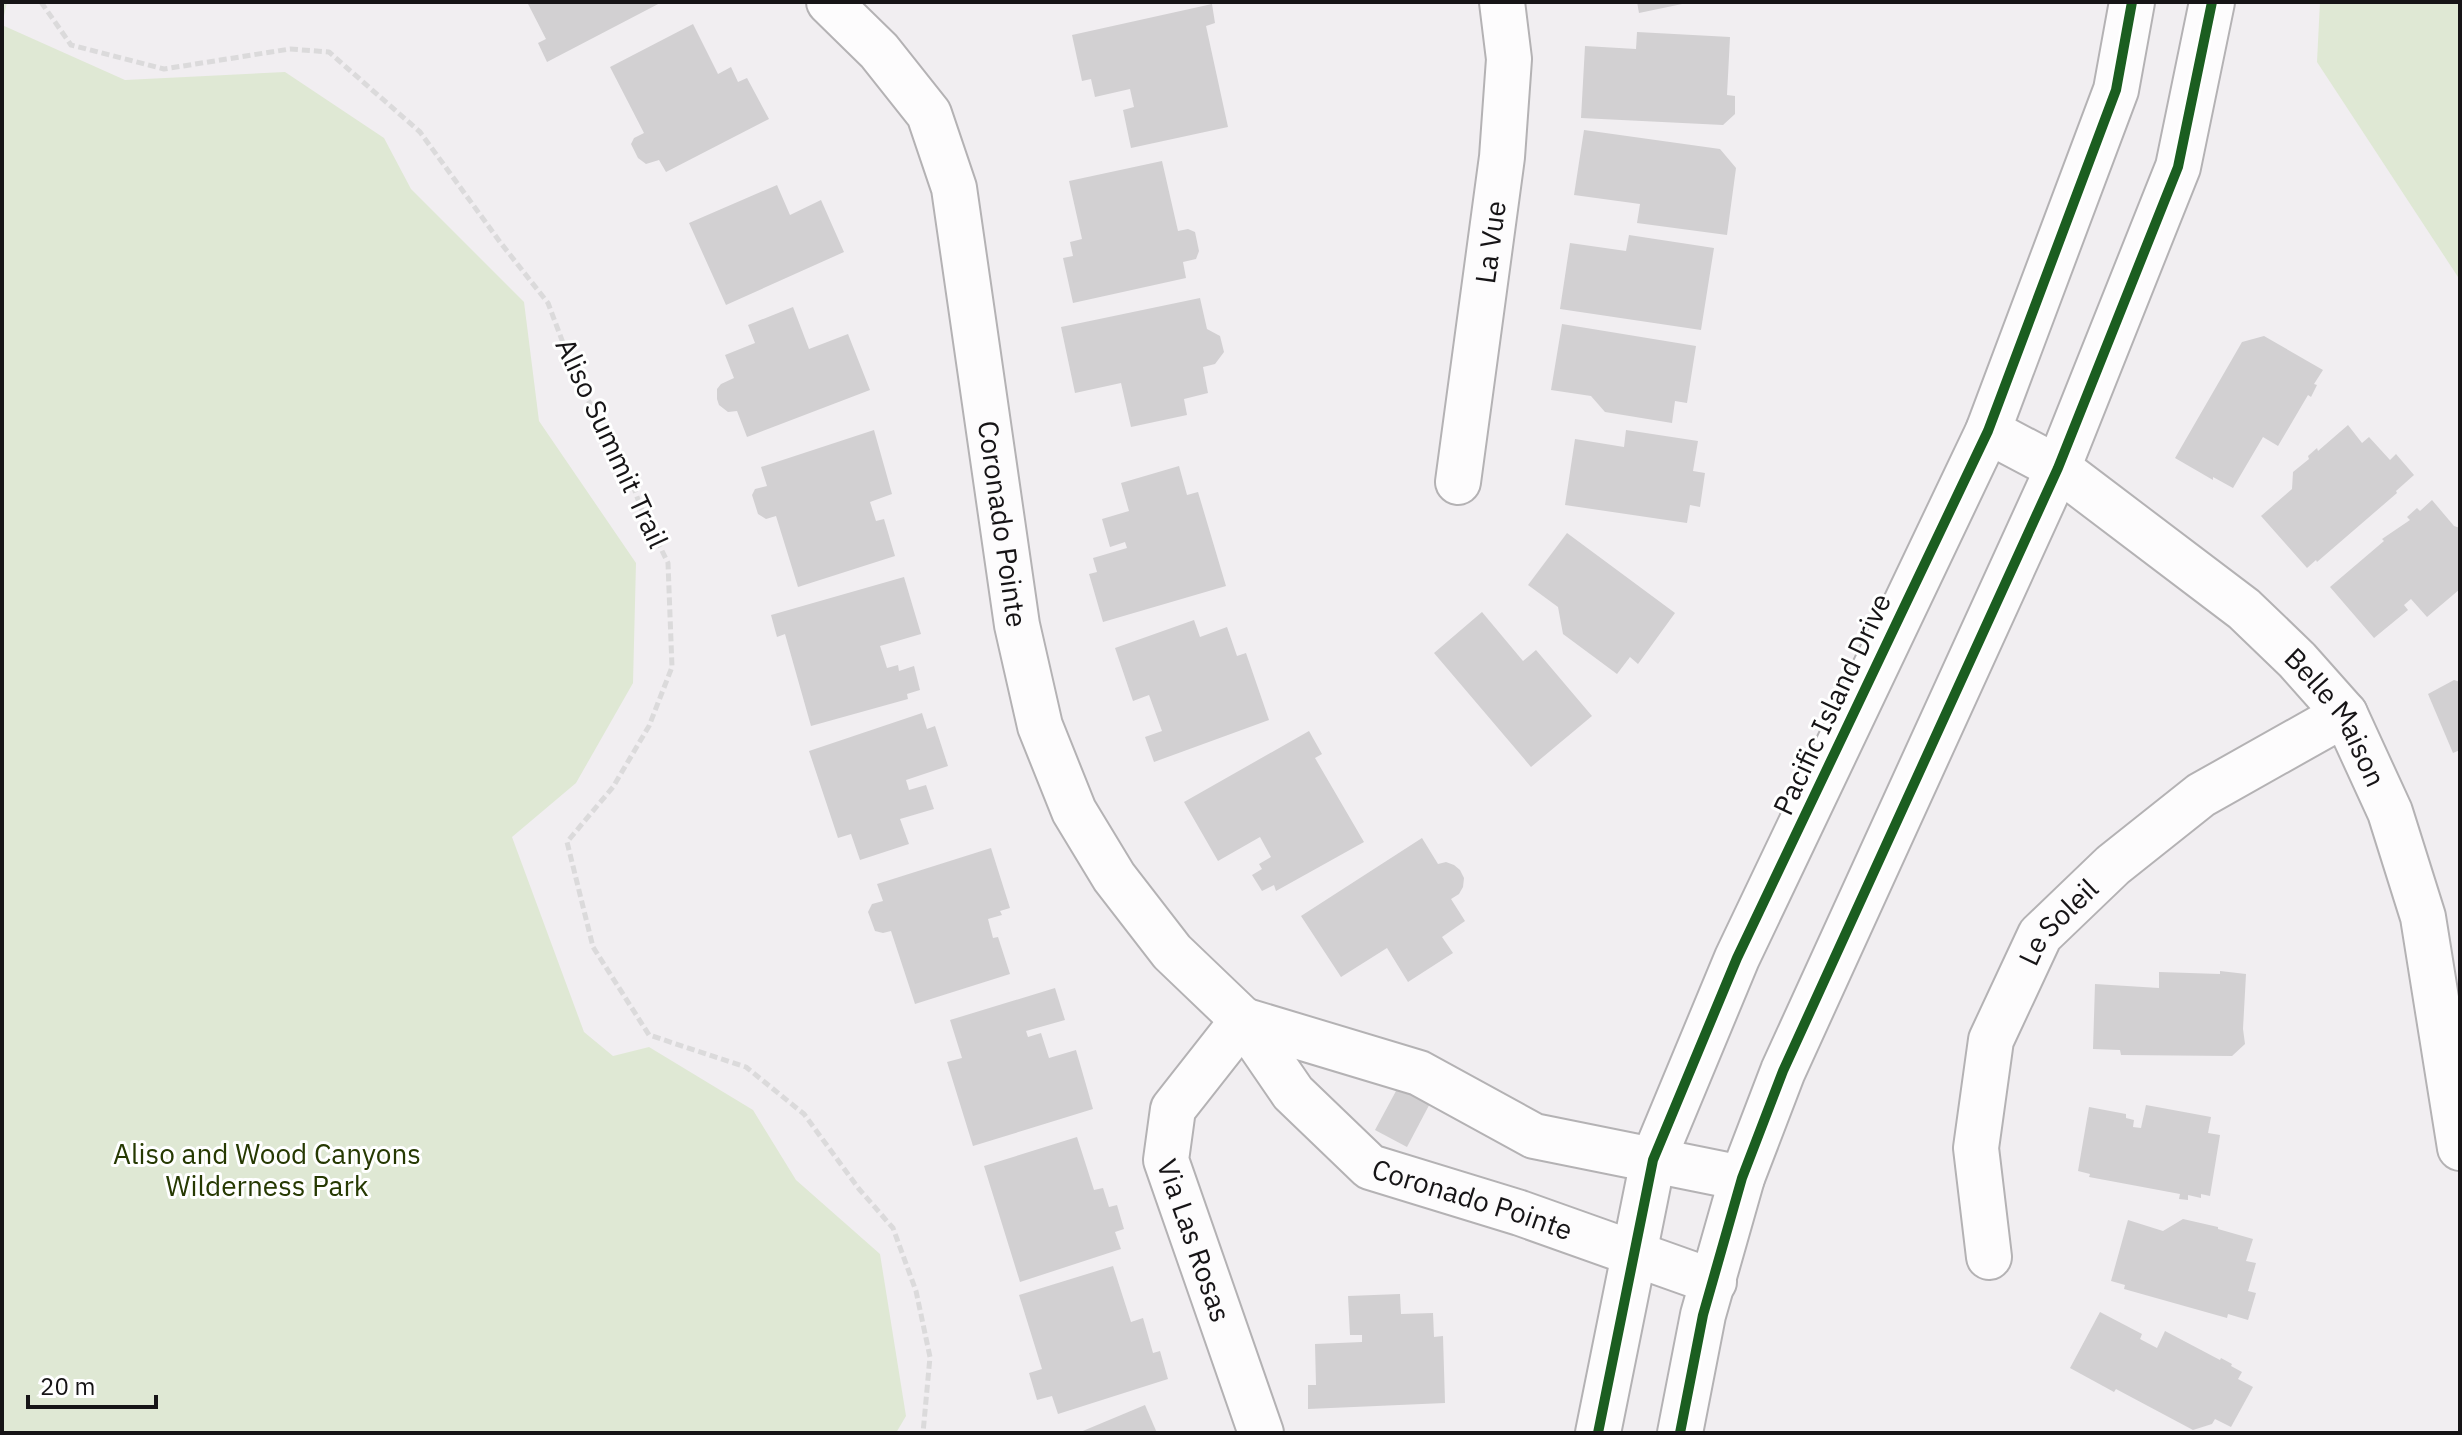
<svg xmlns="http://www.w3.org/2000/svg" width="2462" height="1435" font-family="'IBM Plex Sans',sans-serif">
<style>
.green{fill:#dfe8d4}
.building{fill:#d2d0d2}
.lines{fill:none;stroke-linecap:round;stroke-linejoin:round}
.street-casing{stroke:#b4b2b4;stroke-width:48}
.secondary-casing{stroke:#b4b2b4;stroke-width:48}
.path{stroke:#dbdadb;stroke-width:5;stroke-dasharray:8 4;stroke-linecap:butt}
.street{stroke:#fdfcfd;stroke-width:44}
.secondary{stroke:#fdfcfd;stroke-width:44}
.cycleway-casing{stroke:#fff;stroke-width:15}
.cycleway{stroke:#1b5e20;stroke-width:10}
.labels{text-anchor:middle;stroke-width:6;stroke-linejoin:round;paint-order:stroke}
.street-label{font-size:28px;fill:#161416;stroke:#fff}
.park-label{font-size:28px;fill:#263902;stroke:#fff}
</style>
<rect width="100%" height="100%" fill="#f1eef1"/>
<g class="green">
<path d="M 2,2 L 7,2 L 2,25 L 125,80 L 285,72 L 384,138 L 411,189 L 524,302 L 539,421 L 636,563 L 633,683 L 576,783 L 512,837 L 584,1032 L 613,1056 L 649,1047 L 753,1110 L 796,1180 L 880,1254 L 906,1416 L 896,1433 L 2,1433 Z"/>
<path d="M 2320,2 L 2460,2 L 2460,280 L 2317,62 Z"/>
</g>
<g class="building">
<path d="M 527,2 L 662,2 L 547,62 L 538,43 L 546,39 Z"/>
<path d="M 1637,2 L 1687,2 L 1687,3 L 1639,13 Z"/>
<path d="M 1212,4 L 1215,23 L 1206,26 L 1228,127 L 1131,148 L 1123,110 L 1134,107 L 1130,89 L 1095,97 L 1091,79 L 1082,81 L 1072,35 Z"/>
<path d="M 693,24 L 718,74 L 731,67 L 738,82 L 747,78 L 769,119 L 666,172 L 659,160 L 646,164 L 638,158 L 631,144 L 634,138 L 644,133 L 610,67 Z"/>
<path d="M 1637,32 L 1730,37 L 1727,95 L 1735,96 L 1735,114 L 1723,125 L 1581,118 L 1585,46 L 1636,49 Z"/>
<path d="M 1584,130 L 1720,149 L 1736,168 L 1727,235 L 1637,223 L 1640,204 L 1574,195 Z"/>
<path d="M 1162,161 L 1178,231 L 1188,229 L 1195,232 L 1199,251 L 1196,259 L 1183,262 L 1186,278 L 1073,303 L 1063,258 L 1073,256 L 1070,242 L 1082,239 L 1069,181 Z"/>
<path d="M 777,185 L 790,215 L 821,200 L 844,252 L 726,305 L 689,223 Z"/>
<path d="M 1629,235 L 1714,248 L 1701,330 L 1560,309 L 1570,243 L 1626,251 Z"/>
<path d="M 1200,298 L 1207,329 L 1220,336 L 1224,352 L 1215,364 L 1203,367 L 1208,393 L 1184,399 L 1187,415 L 1131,427 L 1121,383 L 1075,393 L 1061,327 Z"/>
<path d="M 793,307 L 809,349 L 848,334 L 870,390 L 747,437 L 737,411 L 728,412 L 719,405 L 717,399 L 717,389 L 721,384 L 734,378 L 725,355 L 755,343 L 748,325 Z"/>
<path d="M 1562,324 L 1696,346 L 1687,403 L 1675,401 L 1672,423 L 1605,412 L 1591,396 L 1551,390 Z"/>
<path d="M 2264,336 L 2323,370 L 2314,384 L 2317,385 L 2311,397 L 2308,395 L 2278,446 L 2263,437 L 2233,488 L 2213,477 L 2213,480 L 2175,458 L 2242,342 Z"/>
<path d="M 2348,425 L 2362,443 L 2369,437 L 2390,460 L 2396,454 L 2414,475 L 2396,491 L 2397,493 L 2317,562 L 2316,560 L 2307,568 L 2261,516 L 2292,489 L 2293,472 L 2309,459 L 2308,456 L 2317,448 L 2318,451 Z"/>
<path d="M 874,430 L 892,494 L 870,502 L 876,521 L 884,519 L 895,556 L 798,587 L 776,516 L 766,519 L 758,514 L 752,495 L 755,489 L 767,486 L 761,467 Z"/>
<path d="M 1626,430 L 1698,441 L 1693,471 L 1705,473 L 1700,507 L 1690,505 L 1687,523 L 1565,505 L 1575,439 L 1624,447 Z"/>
<path d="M 1179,466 L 1187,495 L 1198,492 L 1226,586 L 1103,622 L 1089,574 L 1097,572 L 1093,558 L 1127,548 L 1125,542 L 1110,547 L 1102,519 L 1129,511 L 1121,483 Z"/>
<path d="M 2432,500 L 2454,526 L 2460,528 L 2460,589 L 2427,617 L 2411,599 L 2404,605 L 2408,610 L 2374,638 L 2330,587 L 2384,541 L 2382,539 L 2410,520 L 2407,517 L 2417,508 L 2420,511 Z"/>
<path d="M 1567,533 L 1675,613 L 1638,664 L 1630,657 L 1617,674 L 1563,634 L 1558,607 L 1528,585 Z"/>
<path d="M 904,577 L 921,634 L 880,646 L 887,668 L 898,665 L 899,671 L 914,666 L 920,690 L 907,694 L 908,699 L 811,726 L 785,634 L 777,637 L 771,615 Z"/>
<path d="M 1482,612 L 1523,661 L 1536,650 L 1592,716 L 1531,767 L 1434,653 Z"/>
<path d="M 1194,620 L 1200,637 L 1227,627 L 1237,656 L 1246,653 L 1269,720 L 1154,762 L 1145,737 L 1162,731 L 1149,695 L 1133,701 L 1115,648 Z"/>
<path d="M 2454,680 L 2460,682 L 2460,750 L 2453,753 L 2428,694 Z"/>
<path d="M 922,713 L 927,729 L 935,726 L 948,766 L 906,780 L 909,790 L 926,785 L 934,809 L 900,819 L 909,844 L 860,860 L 851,834 L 838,838 L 809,751 Z"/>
<path d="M 1309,731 L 1322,754 L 1315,758 L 1364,842 L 1276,891 L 1274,885 L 1262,891 L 1252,875 L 1262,869 L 1259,864 L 1271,857 L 1260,837 L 1218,861 L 1184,802 Z"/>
<path d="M 1422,838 L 1438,864 L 1446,862 L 1454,865 L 1460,870 L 1464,878 L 1463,887 L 1459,894 L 1451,899 L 1465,921 L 1442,937 L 1453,953 L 1408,982 L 1387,948 L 1341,977 L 1301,916 Z"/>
<path d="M 991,848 L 1010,908 L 1000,911 L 1002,915 L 988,919 L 993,938 L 998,937 L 1010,974 L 915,1004 L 891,931 L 883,933 L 875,931 L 868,912 L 872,904 L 883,901 L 877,884 Z"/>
<path d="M 2220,971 L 2246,974 L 2243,1029 L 2245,1044 L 2232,1056 L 2121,1055 L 2120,1050 L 2093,1049 L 2095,984 L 2159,988 L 2159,972 L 2220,974 Z"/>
<path d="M 1055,988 L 1065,1020 L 1026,1031 L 1028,1037 L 1041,1033 L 1049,1058 L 1076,1050 L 1093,1109 L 973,1146 L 947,1062 L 962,1058 L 950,1020 Z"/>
<path d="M 1403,1078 L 1435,1094 L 1407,1147 L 1375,1130 Z"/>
<path d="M 2146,1105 L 2211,1117 L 2208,1133 L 2220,1135 L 2210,1196 L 2201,1194 L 2201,1198 L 2188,1195 L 2188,1200 L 2179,1199 L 2180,1194 L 2089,1177 L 2090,1174 L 2078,1171 L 2089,1107 L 2126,1114 L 2126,1118 L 2134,1120 L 2133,1127 L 2141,1128 Z"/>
<path d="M 1077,1137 L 1094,1190 L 1103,1188 L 1109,1207 L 1117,1205 L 1124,1229 L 1115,1232 L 1121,1249 L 1020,1282 L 984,1166 Z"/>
<path d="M 2183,1219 L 2218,1227 L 2218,1229 L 2253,1239 L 2246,1261 L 2256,1263 L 2248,1291 L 2256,1293 L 2248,1320 L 2228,1314 L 2227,1318 L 2124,1289 L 2125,1285 L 2111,1281 L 2128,1220 L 2163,1231 Z"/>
<path d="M 1113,1266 L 1131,1322 L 1143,1318 L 1153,1353 L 1160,1351 L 1168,1379 L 1058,1414 L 1052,1396 L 1037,1400 L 1029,1373 L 1042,1369 L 1019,1295 Z"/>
<path d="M 1400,1294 L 1401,1314 L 1433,1313 L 1434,1337 L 1443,1336 L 1445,1403 L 1308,1409 L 1308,1385 L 1316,1385 L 1315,1344 L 1362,1342 L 1362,1335 L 1350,1335 L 1348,1296 Z"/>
<path d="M 2100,1312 L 2142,1334 L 2140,1339 L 2157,1348 L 2165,1331 L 2220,1360 L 2221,1358 L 2232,1364 L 2231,1366 L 2242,1372 L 2238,1379 L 2253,1387 L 2231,1427 L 2215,1419 L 2212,1424 L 2193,1430 L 2116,1389 L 2114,1392 L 2070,1368 Z"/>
<path d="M 1145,1405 L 1157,1433 L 1078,1433 Z"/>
</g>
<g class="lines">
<defs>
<g id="street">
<path id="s1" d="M 829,2 L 879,51 L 929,114 L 954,188 L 1017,625 L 1040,726 L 1074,811 L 1114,877 L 1172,952 L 1243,1020 L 1293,1093 L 1370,1167 L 1520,1213 L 1714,1282"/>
<path id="s2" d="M 1988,431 L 2058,468 L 2244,609 L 2297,660 L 2345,714 L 2390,812 L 2423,917 L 2460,1148"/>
<path id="s3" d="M 1458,482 L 1502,157 L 1509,59 L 1502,2"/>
<path d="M 1243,1020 L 1419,1073 L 1534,1136 L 1742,1178"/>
<path id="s4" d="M 1243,1020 L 1173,1109 L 1166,1160 L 1261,1433"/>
<path id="s5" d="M 1989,1257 L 1976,1148 L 1991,1040 L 2040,935 L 2113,865 L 2201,795 L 2345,714"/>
</g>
<g id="secondary">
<path d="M 1598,1433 L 1653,1160 L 1737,958 L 1988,431 L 2116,90 L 2132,2"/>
<path d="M 1680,1433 L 1703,1315 L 1742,1178 L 1783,1071 L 2058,468 L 2178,167 L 2212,2"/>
</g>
</defs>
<use href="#street" class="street-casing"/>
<use href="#secondary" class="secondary-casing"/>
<path class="path" d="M 41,2 L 71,45 L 164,69 L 290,49 L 329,52 L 420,132 L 500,242 L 548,303 L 580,388 L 620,449 L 641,508 L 668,563 L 672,667 L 649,726 L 613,787 L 567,842 L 593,947 L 649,1035 L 746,1067 L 804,1114 L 859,1189 L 893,1228 L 916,1291 L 930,1357 L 923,1433"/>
<use href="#street" class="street"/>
<use href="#secondary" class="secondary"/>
<defs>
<g id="cycleway">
<path d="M 1598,1433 L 1653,1160 L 1737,958 L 1988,431 L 2116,90 L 2132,2"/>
<path d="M 1680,1433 L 1703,1315 L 1742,1178 L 1783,1071 L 2058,468 L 2178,167 L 2212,2"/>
</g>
</defs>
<use href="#cycleway" class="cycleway-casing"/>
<use href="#cycleway" class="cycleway"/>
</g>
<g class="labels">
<g class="street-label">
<text dy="10" stroke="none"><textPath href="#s3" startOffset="242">La Vue</textPath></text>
<text transform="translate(612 443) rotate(65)" y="10">Aliso Summit Trail</text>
<text dy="10" stroke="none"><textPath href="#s1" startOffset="568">Coronado Pointe</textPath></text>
<text transform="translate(1832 704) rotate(-65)" y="10">Pacific Island Drive</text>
<text dy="10" stroke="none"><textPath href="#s2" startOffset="456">Belle Maison</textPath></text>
<text dy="10" stroke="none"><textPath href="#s5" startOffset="356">Le Soleil</textPath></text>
<text dy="10" stroke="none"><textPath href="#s1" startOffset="1438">Coronado Pointe</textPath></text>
<text dy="10" stroke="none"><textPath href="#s4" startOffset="250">Via Las Rosas</textPath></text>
</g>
<g class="park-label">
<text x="267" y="1164">Aliso and Wood Canyons<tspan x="267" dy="32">Wilderness Park</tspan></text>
</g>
</g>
<rect width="2462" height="1435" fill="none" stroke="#161416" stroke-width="8"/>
<path d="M28 1395v12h128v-12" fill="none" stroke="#161416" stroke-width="4"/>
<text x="40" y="1395" font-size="24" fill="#161416" stroke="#ffffff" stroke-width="6" paint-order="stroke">20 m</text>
</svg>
